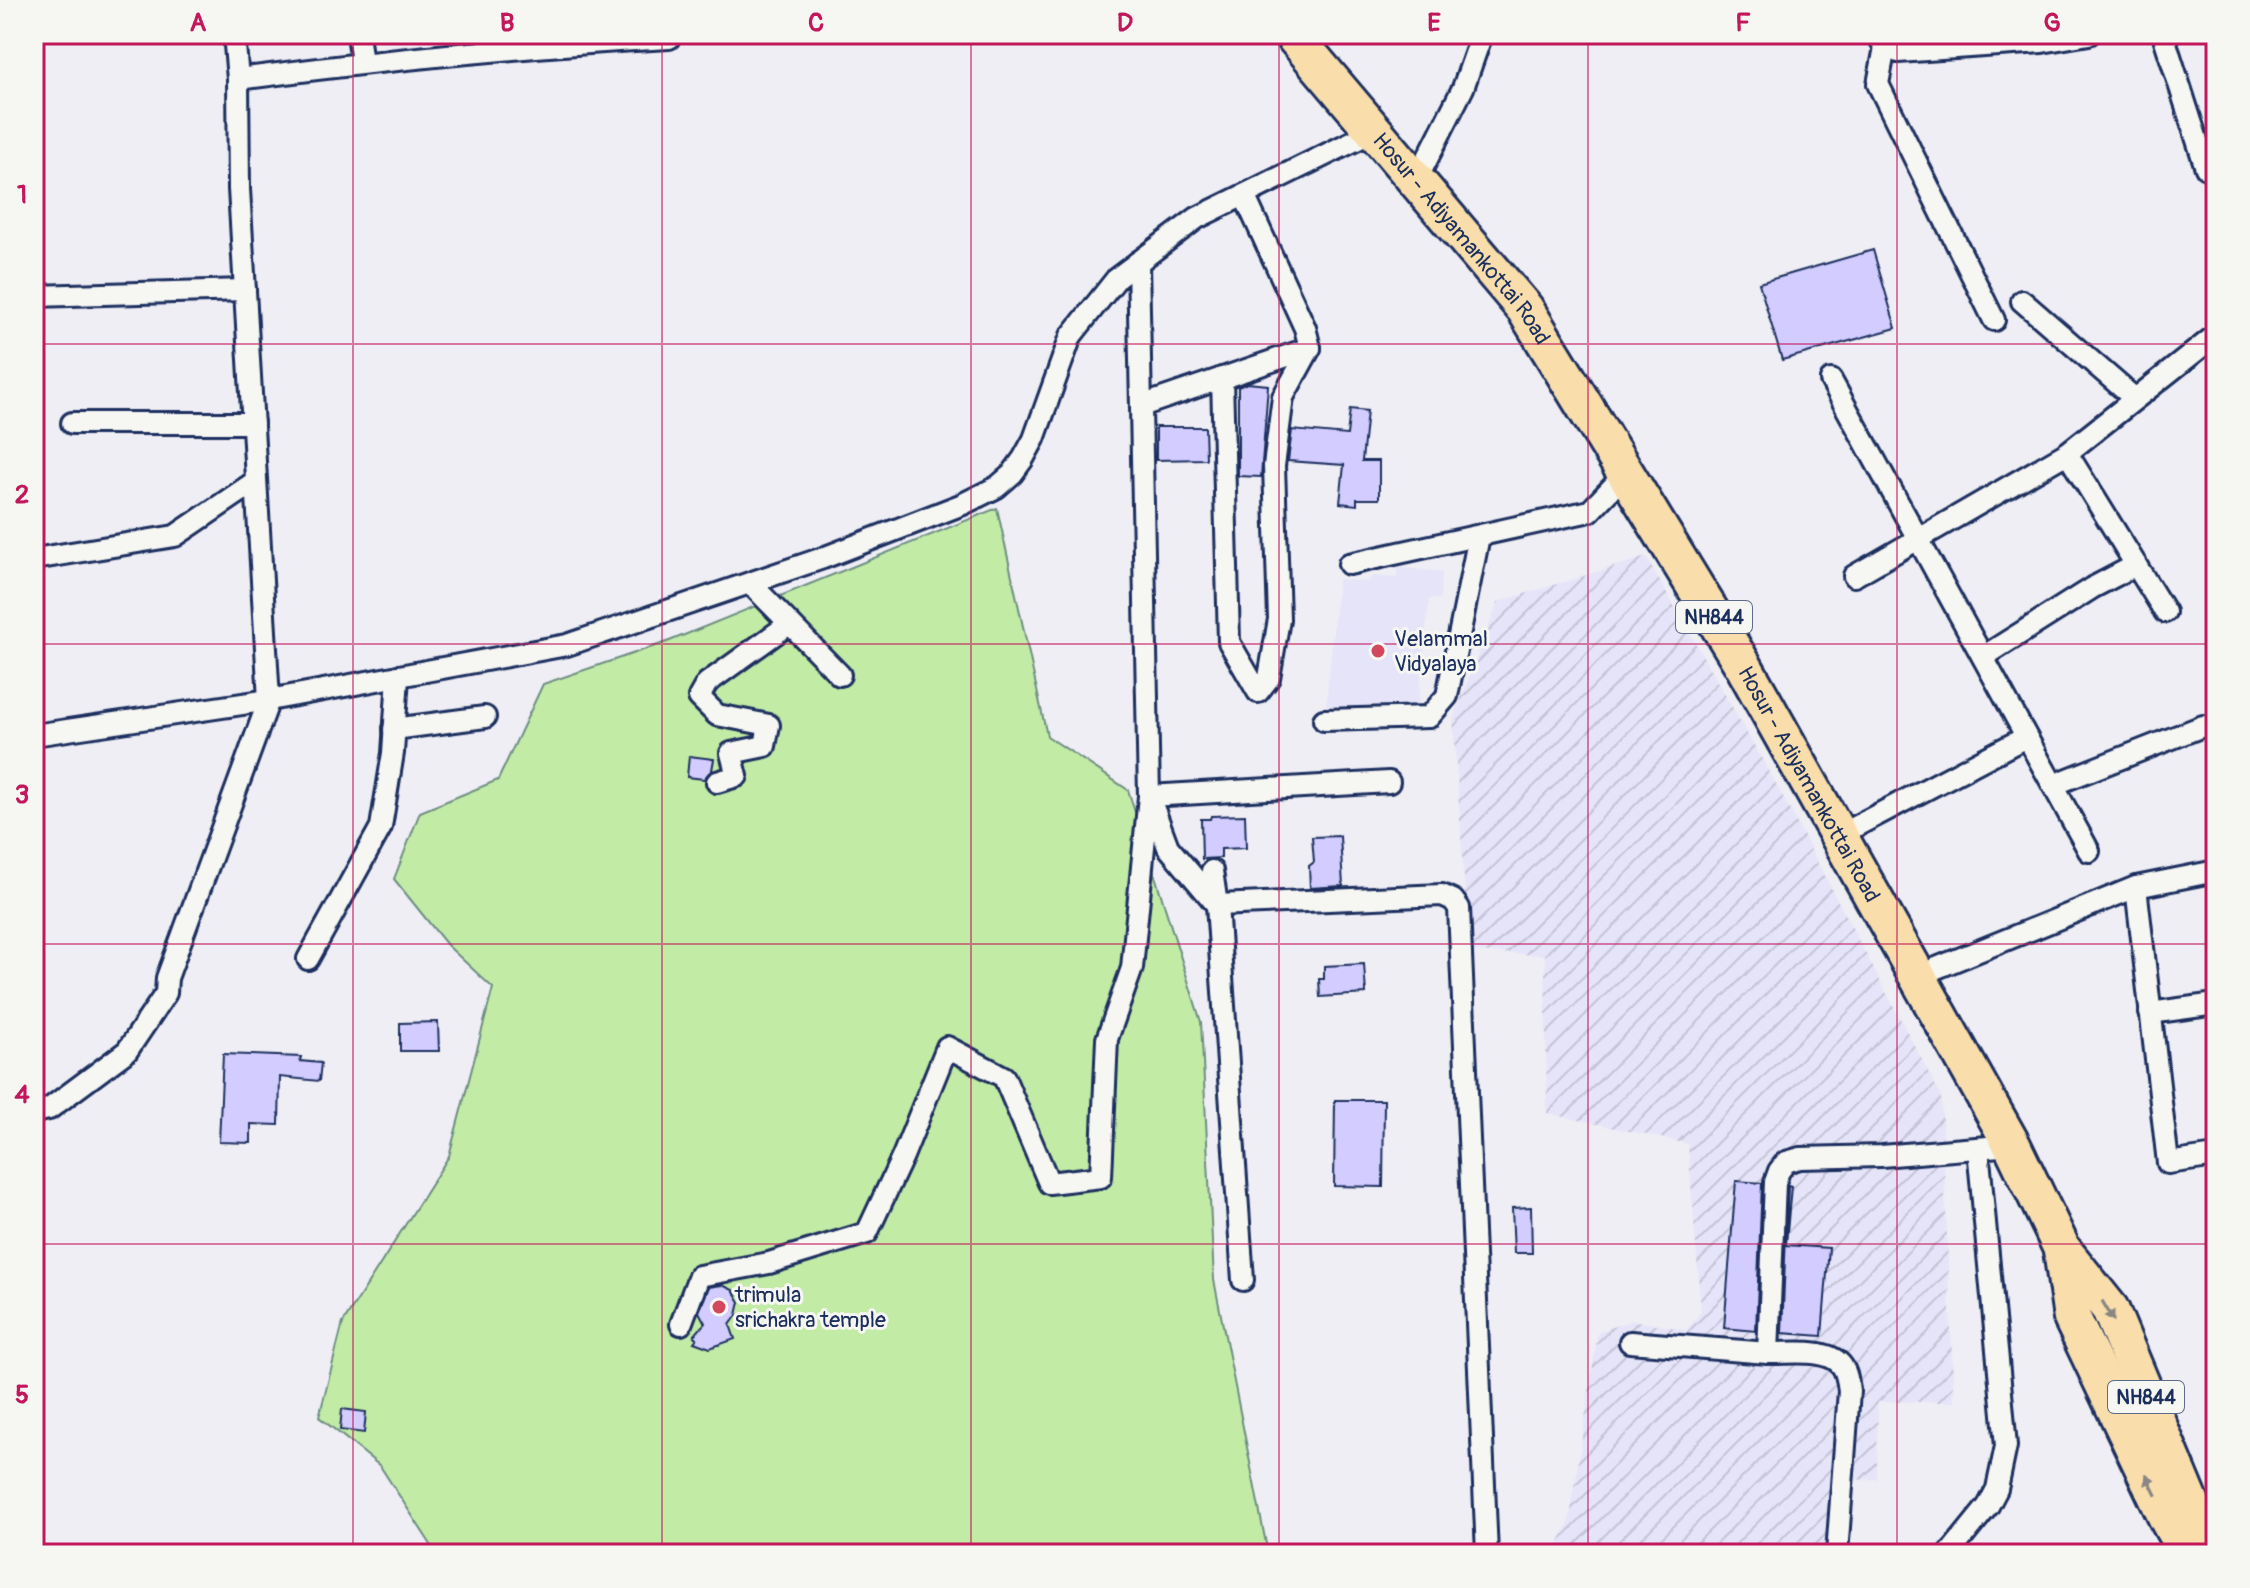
<svg xmlns="http://www.w3.org/2000/svg" width="2250" height="1588" font-family="Pangolin,sans-serif">
<style>
.built{fill:#e6e4f8}
.industrial{fill:url(#industrial-furrows)}
.green{fill:#c2eba6;stroke:#6e8d82;stroke-width:2}
.building{fill:#d2ccff;stroke:#1b2f5e;stroke-width:2}
.lines{fill:none;stroke-linecap:round;stroke-linejoin:round}
.street-casing{stroke:#1b2f5e;stroke-width:26}
.highway-casing{stroke:#1b2f5e;stroke-width:42}
.street{stroke:#f6f6f2;stroke-width:20}
.highway{stroke:#f9deab;stroke-width:36}
.oneway{fill:#8a8684}
.grid{fill:none;stroke:#c2185b;stroke-width:2;stroke-opacity:0.55}
.poi-dot{fill:#d1495b;stroke:#f6f6f2;stroke-width:3}
.labels{text-anchor:middle;stroke-width:6;stroke-linejoin:round;paint-order:stroke}
.shield{fill:#f6f6f2;stroke:#5d6b8a;stroke-width:2}
.shield-label{font-size:20px;font-weight:bold;fill:#1b2f5e}
.street-label{font-size:22px;fill:#1b2f5e;stroke:#f6f6f2}
.poi-label{font-size:22px;fill:#1b2f5e;stroke:#f6f6f2;text-anchor:start}
.neatline{fill:none;stroke:#c2185b;stroke-width:3}
.grid-label{font-size:26px;text-anchor:middle;font-weight:bold;fill:#c2185b}
</style>
<defs>
<pattern id="industrial-furrows" width="10" height="10" patternUnits="userSpaceOnUse" patternTransform="scale(2)"><rect width="10" height="10" fill="#e6e4f8"/><path d="M-1 1l2-2M0 10L10 0M9 11l2-2" fill="none" stroke="#c5c4d7"/></pattern>
</defs>
<rect width="100%" height="100%" fill="#efeef5"/>
<filter id="ink" filterUnits="userSpaceOnUse"><feTurbulence type="fractalNoise" baseFrequency=".0125" numOctaves="2"/><feDisplacementMap in="SourceGraphic" scale="16" xChannelSelector="R" yChannelSelector="G"/><feConvolveMatrix kernelMatrix="1 2 1 2 8 2 1 2 1" color-interpolation-filters="sRGB"/></filter>
<g filter="url(#ink)">
<path class="built" d="M 1398,567 L 1442,572 L 1440,599 L 1429,599 L 1418,706 L 1390,703 L 1388,712 L 1326,705 L 1338,579 L 1367,582 L 1373,576 L 1397,578 Z"/>
<path class="industrial" d="M 1646,557 L 1774,780 L 1941,1096 L 1954,1402 L 1878,1402 L 1877,1479 L 1853,1480 L 1847,1554 L 1554,1554 L 1569,1523 L 1598,1332 L 1632,1320 L 1687,1330 L 1701,1311 L 1688,1144 L 1547,1113 L 1545,955 L 1469,952 L 1453,719 L 1498,602 Z"/>
<path class="green" d="M 997,508 L 1047,736 L 1128,790 L 1201,1022 L 1214,1280 L 1268,1554 L 437,1554 L 380,1466 L 319,1417 L 343,1323 L 449,1156 L 493,988 L 447,945 L 394,879 L 420,812 L 498,780 L 543,684 L 667,642 Z"/>
<g class="building">
<path d="M 1873,250 L 1896,328 L 1782,360 L 1759,283 Z"/>
<path d="M 1247,383 L 1268,385 L 1261,477 L 1238,476 L 1238,387 Z"/>
<path d="M 1350,409 L 1367,411 L 1362,461 L 1379,461 L 1379,499 L 1357,499 L 1357,505 L 1340,503 L 1344,465 L 1288,461 L 1292,430 L 1347,435 Z"/>
<path d="M 1156,427 L 1205,427 L 1206,459 L 1156,460 Z"/>
<path d="M 689,756 L 714,759 L 712,770 L 704,779 L 687,777 Z"/>
<path d="M 1245,815 L 1246,848 L 1221,849 L 1221,858 L 1202,859 L 1201,819 L 1210,819 L 1211,816 Z"/>
<path d="M 1340,836 L 1343,886 L 1310,888 L 1309,866 L 1314,862 L 1312,837 Z"/>
<path d="M 1364,964 L 1366,994 L 1320,997 L 1319,979 L 1324,979 L 1324,966 Z"/>
<path d="M 438,1022 L 439,1051 L 400,1051 L 400,1023 Z"/>
<path d="M 223,1054 L 301,1057 L 300,1061 L 321,1063 L 319,1081 L 280,1077 L 279,1125 L 251,1124 L 251,1143 L 219,1142 Z"/>
<path d="M 1335,1100 L 1384,1100 L 1383,1187 L 1334,1186 Z"/>
<path d="M 1736,1181 L 1762,1183 L 1756,1331 L 1724,1328 Z"/>
<path d="M 1788,1185 L 1791,1186 L 1786,1245 L 1829,1248 L 1822,1336 L 1782,1333 Z"/>
<path d="M 1531,1207 L 1532,1253 L 1514,1253 L 1512,1208 Z"/>
<path d="M 722,1285 L 733,1290 L 740,1302 L 737,1315 L 730,1325 L 735,1339 L 710,1348 L 694,1342 L 697,1338 L 694,1336 L 705,1323 L 699,1312 L 709,1287 Z"/>
<path d="M 342,1409 L 366,1412 L 364,1433 L 340,1430 Z"/>
</g>
<g class="lines">
<defs>
<g id="street">
<path d="M 358,34 L 362,63"/>
<path d="M 1877,34 L 1885,47 L 1898,52 L 2042,42 L 2089,34"/>
<path d="M 2163,34 L 2206,168"/>
<path d="M 1885,47 L 1878,84 L 1994,320"/>
<path d="M 238,79 C 381,60 524,46 669,38 L 672,34"/>
<path d="M 1416,181 L 1463,88 L 1482,34"/>
<path d="M 1138,262 L 1149,796 L 1168,847 L 1217,905 L 1442,895 L 1453,900 L 1459,908 L 1487,1554"/>
<path d="M 34,296 L 245,290"/>
<path d="M 2022,301 L 2134,398"/>
<path d="M 1222,378 L 1229,642 L 1258,692 L 1269,678 L 1279,619 L 1274,466 L 1283,397 L 1310,348 L 1305,328 L 1244,195"/>
<path d="M 1831,380 L 2089,851"/>
<path d="M 1141,406 L 1310,348"/>
<path d="M 72,423 L 253,423"/>
<path d="M 2067,453 L 2165,612"/>
<path d="M 34,559 L 175,536 L 256,481"/>
<path d="M 1349,564 L 1590,511 L 1626,473"/>
<path d="M 1854,576 L 2067,453 L 2216,335"/>
<path d="M 750,583 L 840,675"/>
<path d="M 1983,657 L 2092,588 L 2136,565"/>
<path d="M 1324,720 L 1429,717 L 1447,696 L 1479,536"/>
<path d="M 394,729 L 485,717"/>
<path d="M 34,735 L 269,700 L 567,645 L 823,558 L 963,504 L 997,487 L 1012,474 L 1023,459 L 1034,439 L 1071,336 L 1117,278 L 1197,218 L 1374,131"/>
<path d="M 717,782 L 737,776 L 731,753 L 765,746 L 769,725 L 717,715 L 699,697 L 707,683 L 789,624"/>
<path d="M 2053,785 L 2203,726"/>
<path d="M 1839,835 L 2026,737"/>
<path d="M 1212,871 L 1217,905 L 1243,1280"/>
<path d="M 2136,887 L 2216,871"/>
<path d="M 308,959 L 381,827 L 393,753 L 398,676"/>
<path d="M 1917,976 L 2136,887 L 2168,1163 L 2216,1156"/>
<path d="M 2150,1013 L 2216,1004"/>
<path d="M 34,1112 L 49,1109 L 127,1051 L 166,993 L 167,978 L 269,700 L 239,189 L 238,79 L 234,34"/>
<path d="M 681,1324 L 699,1276 L 769,1263 L 867,1233 L 903,1156 L 947,1047 L 1004,1077 L 1049,1183 L 1101,1177 L 1107,1039 L 1132,968 L 1149,796 L 1389,782"/>
<path d="M 1630,1342 L 1768,1353"/>
<path d="M 1837,1554 L 1849,1391 C 1848,1383 1847,1373 1842,1366 C 1828,1347 1789,1354 1768,1353 L 1775,1182 L 1779,1171 L 1786,1162 L 1800,1158 L 1881,1156 L 2012,1145"/>
<path d="M 1949,1554 L 1988,1506 L 1997,1489 L 2006,1446 L 1978,1148"/>
</g>
<g id="highway">
<path id="s1" d="M 1292,34 L 1525,309 L 1743,665 L 2012,1145 L 2062,1249 L 2110,1309 L 2203,1533 L 2215,1554"/>
<path d="M 2062,1250 L 2072,1318 L 2167,1518 L 2187,1554"/>
</g>
</defs>
<use href="#street" class="street-casing"/>
<use href="#highway" class="highway-casing"/>
<use href="#street" class="street"/>
<use href="#highway" class="highway"/>
</g>
<defs><path id="oneway-solid" d="M-6-.8H1V-3.2L6.5 0L1 3.2V.8H-6Z" transform="scale(2)"/></defs>
<g class="oneway">
<use href="#oneway-solid" transform="translate(2108 1311) rotate(60)"/>
<use href="#oneway-solid" transform="translate(2151 1485) rotate(-116)"/>
</g>
</g>
<path class="grid" d="M 353,34 L 353,1554M 662,34 L 662,1554M 971,34 L 971,1554M 1279,34 L 1279,1554M 1588,34 L 1588,1554M 1897,34 L 1897,1554M 34,344 L 2216,344M 34,644 L 2216,644M 34,944 L 2216,944M 34,1244 L 2216,1244"/>
<g class="poi-dot">
<circle cx="1378" cy="651" r="8"/>
<circle cx="719" cy="1307" r="8"/>
</g>
<g class="labels">
<g class="shield">
<rect x="1676" y="601" width="76" height="32" rx="6"/>
<rect x="2108" y="1381" width="76" height="32" rx="6"/>
</g>
<g class="shield-label">
<text x="1714" y="624">NH844</text>
<text x="2146" y="1404">NH844</text>
</g>
<g class="street-label">
<text dy="8" stroke="none"><textPath href="#s1" startOffset="266">Hosur - Adiyamankottai Road</textPath></text>
<text dy="8" stroke="none"><textPath href="#s1" startOffset="914">Hosur - Adiyamankottai Road</textPath></text>
</g>
<g class="poi-label">
<text x="1394" y="646">Velammal<tspan x="1394" dy="25">Vidyalaya</tspan></text>
<text x="735" y="1302">trimula<tspan x="735" dy="25">srichakra temple</tspan></text>
</g>
</g>
<rect width="2250" height="1588" fill="none" stroke="#f6f6f2" stroke-width="88"/>
<rect x="44" y="44" width="2162" height="1500" class="neatline"/>
<g class="grid-label">
<text x="198" y="31">A</text>
<text x="507" y="31">B</text>
<text x="816" y="31">C</text>
<text x="1125" y="31">D</text>
<text x="1434" y="31">E</text>
<text x="1743" y="31">F</text>
<text x="2052" y="31">G</text>
<text x="22" y="203">1</text>
<text x="22" y="503">2</text>
<text x="22" y="803">3</text>
<text x="22" y="1103">4</text>
<text x="22" y="1403">5</text>
</g>
</svg>
